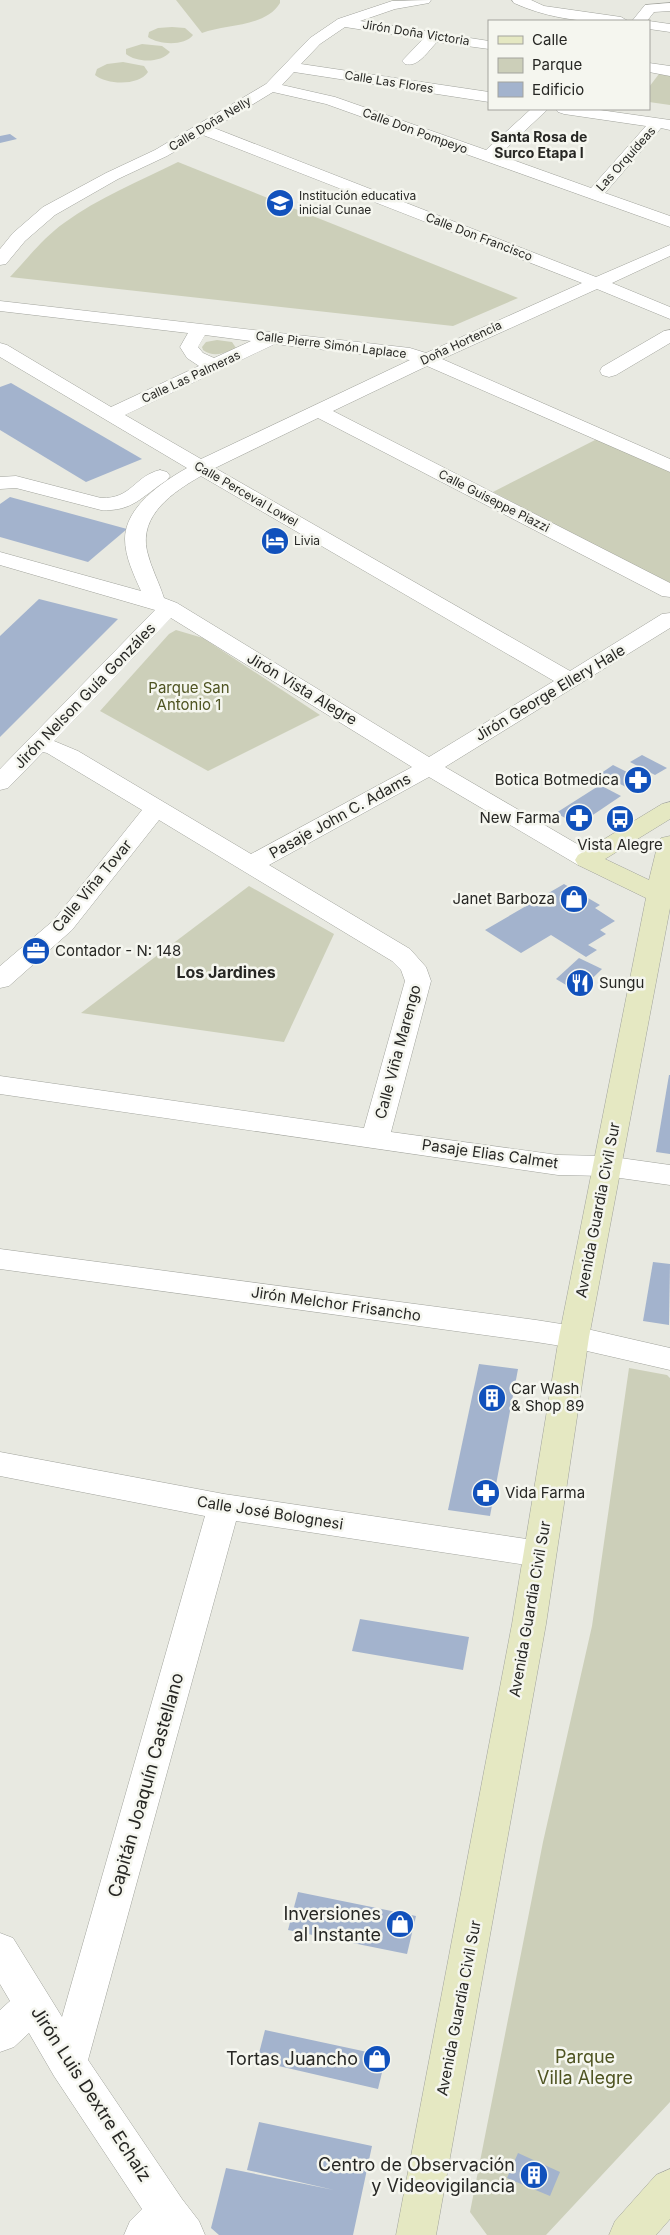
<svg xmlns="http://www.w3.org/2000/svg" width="670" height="2235" font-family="Inter,sans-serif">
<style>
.green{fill:#cccfb9}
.building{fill:#a3b3cd}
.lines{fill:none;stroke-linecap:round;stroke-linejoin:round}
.street-casing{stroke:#a1a39c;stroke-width:1}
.secondary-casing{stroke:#a1a39c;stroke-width:1}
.street{fill:#fff;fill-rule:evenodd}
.secondary{fill:#e5e8c2;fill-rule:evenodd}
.labels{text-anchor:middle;stroke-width:5;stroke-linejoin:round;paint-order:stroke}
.far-street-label{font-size:12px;fill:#272724;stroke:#f5f6ef}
.far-poi-label{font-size:12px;fill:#272724;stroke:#f5f6ef;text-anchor:start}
.far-neighbourhood-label{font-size:14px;font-weight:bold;fill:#272724;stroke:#f5f6ef}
.park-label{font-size:15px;fill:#4e5321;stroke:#f5f6ef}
.street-label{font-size:15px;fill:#272724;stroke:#f5f6ef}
.poi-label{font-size:15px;fill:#272724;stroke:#f5f6ef;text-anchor:start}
.neighbourhood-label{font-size:16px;font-weight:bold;fill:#272724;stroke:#f5f6ef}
.near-street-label{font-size:18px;fill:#272724;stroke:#f5f6ef}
.near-poi-label{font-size:18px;fill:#272724;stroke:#f5f6ef;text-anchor:end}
.near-park-label{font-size:18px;fill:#4e5321;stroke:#f5f6ef}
</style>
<rect width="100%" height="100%" fill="#e8e9e1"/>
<g class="green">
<path d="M 176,0 L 280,0 L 280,3 C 266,27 226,24 202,33 Z"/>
<path d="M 172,27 L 185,28 L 193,35 C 185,46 159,45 148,37 L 149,32 L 158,28 Z"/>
<path d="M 142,44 L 162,46 L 170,52 C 161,63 137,63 126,54 L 126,49 Z"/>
<path d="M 123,62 L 144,66 L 148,72 C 139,86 107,85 95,75 L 97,69 L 107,64 Z"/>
<path d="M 659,74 L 670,76 L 670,105 L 649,102 L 649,87 Z"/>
<path d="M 178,162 L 518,298 L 453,326 L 10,277 C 27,259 43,238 64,223 C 98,198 140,181 178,162 Z"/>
<path d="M 217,340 L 232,342 L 236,348 C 225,353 214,358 203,350 L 202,347 L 206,342 Z"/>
<path d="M 597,439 L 670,471 L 670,586 L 493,492 Z"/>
<path d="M 176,630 L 203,638 L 320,715 L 208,771 L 100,711 L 169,634 Z"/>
<path d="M 249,886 L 334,934 L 284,1042 L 81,1013 Z"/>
<path d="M 629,1368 L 667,1375 L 670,1378 L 670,2102 L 546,2235 L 487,2235 L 470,2212 L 543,1842 L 592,1626 Z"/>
</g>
<g class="building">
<path d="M 10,134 L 17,139 L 0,143 L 0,136 Z"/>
<path d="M 11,383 L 142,459 L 86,482 L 0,430 L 0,387 Z"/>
<path d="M 10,497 L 127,529 L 88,562 L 0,537 L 0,504 Z"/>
<path d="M 39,599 L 118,619 L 0,737 L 0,636 Z"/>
<path d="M 642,755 L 667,768 L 655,775 L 630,762 Z"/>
<path d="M 613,765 L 645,781 L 632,790 L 600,774 Z"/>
<path d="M 600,785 L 621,796 L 578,825 L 556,813 Z"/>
<path d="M 564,884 L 600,905 L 595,908 L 615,921 L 600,930 L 606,934 L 588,945 L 597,950 L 586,957 L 551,935 L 521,953 L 485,930 Z"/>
<path d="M 579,958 L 602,969 L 578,992 L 556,979 Z"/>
<path d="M 669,1075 L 670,1075 L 670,1154 L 656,1152 Z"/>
<path d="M 653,1262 L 670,1264 L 669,1325 L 643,1321 Z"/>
<path d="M 479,1364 L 518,1369 L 490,1516 L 448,1510 Z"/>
<path d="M 360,1619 L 469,1637 L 463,1670 L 352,1651 Z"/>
<path d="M 298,1892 L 416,1916 L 407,1954 L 288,1930 Z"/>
<path d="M 265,2030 L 386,2056 L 378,2089 L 257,2061 Z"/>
<path d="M 259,2122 L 372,2146 L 353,2235 L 219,2235 L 211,2228 L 226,2168 L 334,2190 L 247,2170 Z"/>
<path d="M 518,2153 L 560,2172 L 550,2196 L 507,2178 Z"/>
</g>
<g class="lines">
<defs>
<g id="street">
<path d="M 431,0 L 429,3 L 395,9 L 360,21 L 489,41 L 489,49 L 437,42 C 428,51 418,68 405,64 L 402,61 L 423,39 L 345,27 L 320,44 L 301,64 L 489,92 L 489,102 L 294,72 L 282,85 L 335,97 L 486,150 L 531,109 L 548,109 L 499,155 L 591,188 L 646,126 L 564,114 L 558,112 L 556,109 L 593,109 L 670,120 L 670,130 L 661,128 L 605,193 L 670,216 L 670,227 L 326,104 L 273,92 L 214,128 L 596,277 L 670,245 L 670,256 L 612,283 L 670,307 L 670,319 L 597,289 L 442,359 L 670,459 L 670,472 L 427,366 L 333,411 L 670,583 L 670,597 L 662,596 L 318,418 L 215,468 L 570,671 L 662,614 L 670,613 L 670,628 L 445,767 L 596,855 L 599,860 L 596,865 L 587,867 L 578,865 L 429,777 L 269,865 L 410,949 L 426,967 L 431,981 L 391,1132 L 558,1155 L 606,1156 L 670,1165 L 670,1185 L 606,1176 L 558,1175 L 0,1094 L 0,1076 L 364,1128 L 405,981 L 401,970 L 392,961 L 159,820 L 72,930 L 9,986 L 0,988 L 0,966 L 54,920 L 142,810 L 47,753 L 43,752 L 8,788 L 0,790 L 0,769 L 155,610 L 0,565 L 0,552 L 141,591 C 134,575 125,557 125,539 C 125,507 162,482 187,468 L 0,357 L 0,343 L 7,345 L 111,407 L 199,366 L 187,358 L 180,347 L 188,333 L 0,311 L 0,301 L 410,348 L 426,353 L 582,283 L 203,135 L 167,156 L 118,179 L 55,215 L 25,241 L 6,264 L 0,265 L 0,249 L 13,233 L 43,207 L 106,173 L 155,150 L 266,84 L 310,38 L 338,19 L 392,1 ZM 205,335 L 251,341 L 214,358 L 203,353 L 198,347 ZM 275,344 L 410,360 L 201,459 L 125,415 ZM 201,476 L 554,681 L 429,757 L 177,603 L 164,598 C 159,582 151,568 147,551 C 139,515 173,492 201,476 ZM 171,618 L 412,767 L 251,854 L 78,751 L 54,741 Z"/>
<path d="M 512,0 L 531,0 L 544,6 L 621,17 L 628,21 C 590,24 549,19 514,3 Z"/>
<path d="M 670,3 L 670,11 L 654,12 L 647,21 L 649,21 L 670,24 L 670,32 L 649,29 L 649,21 L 632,21 L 645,5 Z"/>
<path d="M 649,63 L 670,66 L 670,76 L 649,72 Z"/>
<path d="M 670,330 L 670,343 L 616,375 L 609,377 L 602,375 L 600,371 L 602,367 L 664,331 Z"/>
<path d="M 160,470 L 167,472 L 170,476 L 167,480 C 142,496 133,512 101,510 L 16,488 L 0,489 L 0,477 L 16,476 L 101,498 C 132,499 134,476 160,470 Z"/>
<path d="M 0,1249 L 536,1320 L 574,1326 L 670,1348 L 670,1370 L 574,1348 L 536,1342 L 0,1269 Z"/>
<path d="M 0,1452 L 224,1494 L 540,1541 L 552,1545 L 556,1554 L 552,1563 L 540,1567 L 236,1521 L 88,2060 L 182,2199 L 199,2221 L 205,2235 L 124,2235 L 130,2221 L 142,2209 L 54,2076 L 29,2033 L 14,2047 L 0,2052 L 0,2010 L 10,2001 L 0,1984 L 0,1933 L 13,1938 L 62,2017 L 205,1516 L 0,1476 Z"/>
</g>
<g id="secondary">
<path d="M 670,802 L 670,819 L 605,859 L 649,880 L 658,843 L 661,838 L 670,836 L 670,908 L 589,1337 L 546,1624 L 436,2235 L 396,2235 L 512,1624 L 559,1337 L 646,898 L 578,865 L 575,860 L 578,855 L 662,804 Z"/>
<path d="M 670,2169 L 670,2219 L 656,2235 L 609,2235 L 615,2221 L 656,2175 Z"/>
</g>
</defs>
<use href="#street" class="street-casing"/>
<use href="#secondary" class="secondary-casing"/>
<use href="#street" class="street"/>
<use href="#secondary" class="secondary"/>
</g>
<defs>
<symbol id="school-disc" viewBox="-11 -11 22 22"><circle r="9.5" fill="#1151bc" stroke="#f5f6ef"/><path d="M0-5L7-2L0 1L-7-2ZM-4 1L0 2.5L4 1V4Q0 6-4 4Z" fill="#fff"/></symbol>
<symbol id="hotel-disc" viewBox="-11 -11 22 22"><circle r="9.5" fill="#1151bc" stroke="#f5f6ef"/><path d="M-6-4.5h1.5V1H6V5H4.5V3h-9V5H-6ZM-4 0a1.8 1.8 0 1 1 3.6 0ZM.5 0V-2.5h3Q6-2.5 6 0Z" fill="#fff"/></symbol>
<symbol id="pharmacy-disc" viewBox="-11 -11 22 22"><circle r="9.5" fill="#1151bc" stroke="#f5f6ef"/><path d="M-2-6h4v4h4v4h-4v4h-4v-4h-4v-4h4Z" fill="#fff"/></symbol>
<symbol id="bus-disc" viewBox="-11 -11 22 22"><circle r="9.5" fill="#1151bc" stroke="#f5f6ef"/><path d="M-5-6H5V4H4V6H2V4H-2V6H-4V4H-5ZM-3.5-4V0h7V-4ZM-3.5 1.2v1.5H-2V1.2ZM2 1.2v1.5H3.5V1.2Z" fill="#fff"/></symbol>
<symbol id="shop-disc" viewBox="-11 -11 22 22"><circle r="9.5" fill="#1151bc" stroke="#f5f6ef"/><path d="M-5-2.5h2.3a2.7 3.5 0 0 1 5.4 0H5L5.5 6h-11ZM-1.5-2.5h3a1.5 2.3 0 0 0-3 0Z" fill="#fff"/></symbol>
<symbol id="office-disc" viewBox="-11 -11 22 22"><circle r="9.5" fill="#1151bc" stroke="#f5f6ef"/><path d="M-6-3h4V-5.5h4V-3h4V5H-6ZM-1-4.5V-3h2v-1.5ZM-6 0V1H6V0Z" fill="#fff"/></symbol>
<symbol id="restaurant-disc" viewBox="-11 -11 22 22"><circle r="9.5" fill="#1151bc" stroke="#f5f6ef"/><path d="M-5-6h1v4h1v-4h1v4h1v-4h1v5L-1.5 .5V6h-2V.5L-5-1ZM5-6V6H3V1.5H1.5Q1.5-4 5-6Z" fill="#fff"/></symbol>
<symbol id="building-disc" viewBox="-11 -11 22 22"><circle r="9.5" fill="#1151bc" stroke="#f5f6ef"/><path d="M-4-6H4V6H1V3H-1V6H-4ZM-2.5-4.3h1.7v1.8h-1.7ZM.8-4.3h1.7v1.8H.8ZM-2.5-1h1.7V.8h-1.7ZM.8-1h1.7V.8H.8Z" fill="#fff"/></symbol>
</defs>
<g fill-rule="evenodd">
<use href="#school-disc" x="264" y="187" width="32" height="32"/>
<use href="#hotel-disc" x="259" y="525" width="32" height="32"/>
<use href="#pharmacy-disc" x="622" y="764" width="32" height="32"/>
<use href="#pharmacy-disc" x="563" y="802" width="32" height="32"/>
<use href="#bus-disc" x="604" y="803" width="32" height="32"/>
<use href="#shop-disc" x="558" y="883" width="32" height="32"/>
<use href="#office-disc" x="20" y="935" width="32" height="32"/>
<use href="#restaurant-disc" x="564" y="967" width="32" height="32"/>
<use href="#building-disc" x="476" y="1382" width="32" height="32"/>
<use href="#pharmacy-disc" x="470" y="1477" width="32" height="32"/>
<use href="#shop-disc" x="384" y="1908" width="32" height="32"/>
<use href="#shop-disc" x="361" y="2043" width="32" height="32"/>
<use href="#building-disc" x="518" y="2159" width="32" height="32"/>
</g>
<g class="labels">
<g class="far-street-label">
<text transform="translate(416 33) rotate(9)" y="4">Jirón Doña Victoria</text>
<text transform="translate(389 82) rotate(9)" y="4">Calle Las Flores</text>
<text transform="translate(210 124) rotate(-31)" y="4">Calle Doña Nelly</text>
<text transform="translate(415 131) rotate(20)" y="4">Calle Don Pompeyo</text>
<text transform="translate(626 159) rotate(-48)" y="4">Las Orquídeas</text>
<text transform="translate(479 237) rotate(21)" y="4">Calle Don Francisco</text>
<text transform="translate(461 343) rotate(-25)" y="4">Doña Hortencia</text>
<text transform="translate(331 345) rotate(7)" y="4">Calle Pierre Simón Laplace</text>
<text transform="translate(191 377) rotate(-25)" y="4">Calle Las Palmeras</text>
<text transform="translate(246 494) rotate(30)" y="4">Calle Perceval Lowel</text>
<text transform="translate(494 501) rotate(27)" y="4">Calle Guiseppe Piazzi</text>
</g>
<g class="far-poi-label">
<text x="299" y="200">Institución educativa<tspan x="299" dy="14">inicial Cunae</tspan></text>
<text x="294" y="545">Livia</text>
</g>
<g class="far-neighbourhood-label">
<text x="539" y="142">Santa Rosa de<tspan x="539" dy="16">Surco Etapa I</tspan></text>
</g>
<g class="park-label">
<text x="189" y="693">Parque San<tspan x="189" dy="17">Antonio 1</tspan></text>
</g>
<g class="street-label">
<text transform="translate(302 689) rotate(31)" y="5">Jirón Vista Alegre</text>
<text transform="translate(550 693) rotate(-31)" y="5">Jirón George Ellery Hale</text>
<text transform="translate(85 696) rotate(-46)" y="5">Jirón Nelson Guía Gonzáles</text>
<text transform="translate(340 816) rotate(-29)" y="5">Pasaje John C. Adams</text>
<text transform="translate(92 886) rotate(-50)" y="5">Calle Viña Tovar</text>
<text transform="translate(398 1052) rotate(-75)" y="5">Calle Viña Marengo</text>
<text transform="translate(490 1154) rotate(8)" y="5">Pasaje Elias Calmet</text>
<text transform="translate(598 1210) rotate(-79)" y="5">Avenida Guardia Civil Sur</text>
<text transform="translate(336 1304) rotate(8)" y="5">Jirón Melchor Frisancho</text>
<text transform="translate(270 1513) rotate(9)" y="5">Calle José Bolognesi</text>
<text transform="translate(530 1609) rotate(-80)" y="5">Avenida Guardia Civil Sur</text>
<text transform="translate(459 2008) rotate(-79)" y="5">Avenida Guardia Civil Sur</text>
</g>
<g class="poi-label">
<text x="619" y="785" text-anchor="end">Botica Botmedica</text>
<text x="560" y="823" text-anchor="end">New Farma</text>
<text x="620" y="850" text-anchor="middle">Vista Alegre</text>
<text x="555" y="904" text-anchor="end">Janet Barboza</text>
<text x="55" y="956">Contador - N: 148</text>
<text x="599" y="988">Sungu</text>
<text x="511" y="1394">Car Wash<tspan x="511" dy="17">&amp; Shop 89</tspan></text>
<text x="505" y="1498">Vida Farma</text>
</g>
<g class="neighbourhood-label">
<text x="226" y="978">Los Jardines</text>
</g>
<g class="near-street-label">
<text transform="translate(146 1785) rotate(-74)" y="6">Capitán Joaquín Castellano</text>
<text transform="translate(91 2094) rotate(57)" y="6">Jirón Luis Dextre Echaíz</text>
</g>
<g class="near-poi-label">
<text x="381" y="1920">Inversiones<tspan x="381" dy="21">al Instante</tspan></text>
<text x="358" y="2065">Tortas Juancho</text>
<text x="515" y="2171">Centro de Observación<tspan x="515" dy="21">y Videovigilancia</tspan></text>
</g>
<g class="near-park-label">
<text x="585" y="2063">Parque<tspan x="585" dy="21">Villa Alegre</tspan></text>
</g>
</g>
<rect x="488" y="20" width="162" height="90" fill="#f5f6ef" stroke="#a3a39e"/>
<rect x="498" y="36" width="25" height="8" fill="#e5e8c2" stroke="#a3a39e"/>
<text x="532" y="45" font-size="15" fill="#272724">Calle</text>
<rect x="498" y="58" width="25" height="15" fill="#cccfb9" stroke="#a3a39e"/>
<text x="532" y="70" font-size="15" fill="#272724">Parque</text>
<rect x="498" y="82" width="25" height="15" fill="#a3b3cd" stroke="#a3a39e"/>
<text x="532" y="95" font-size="15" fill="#272724">Edificio</text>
</svg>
